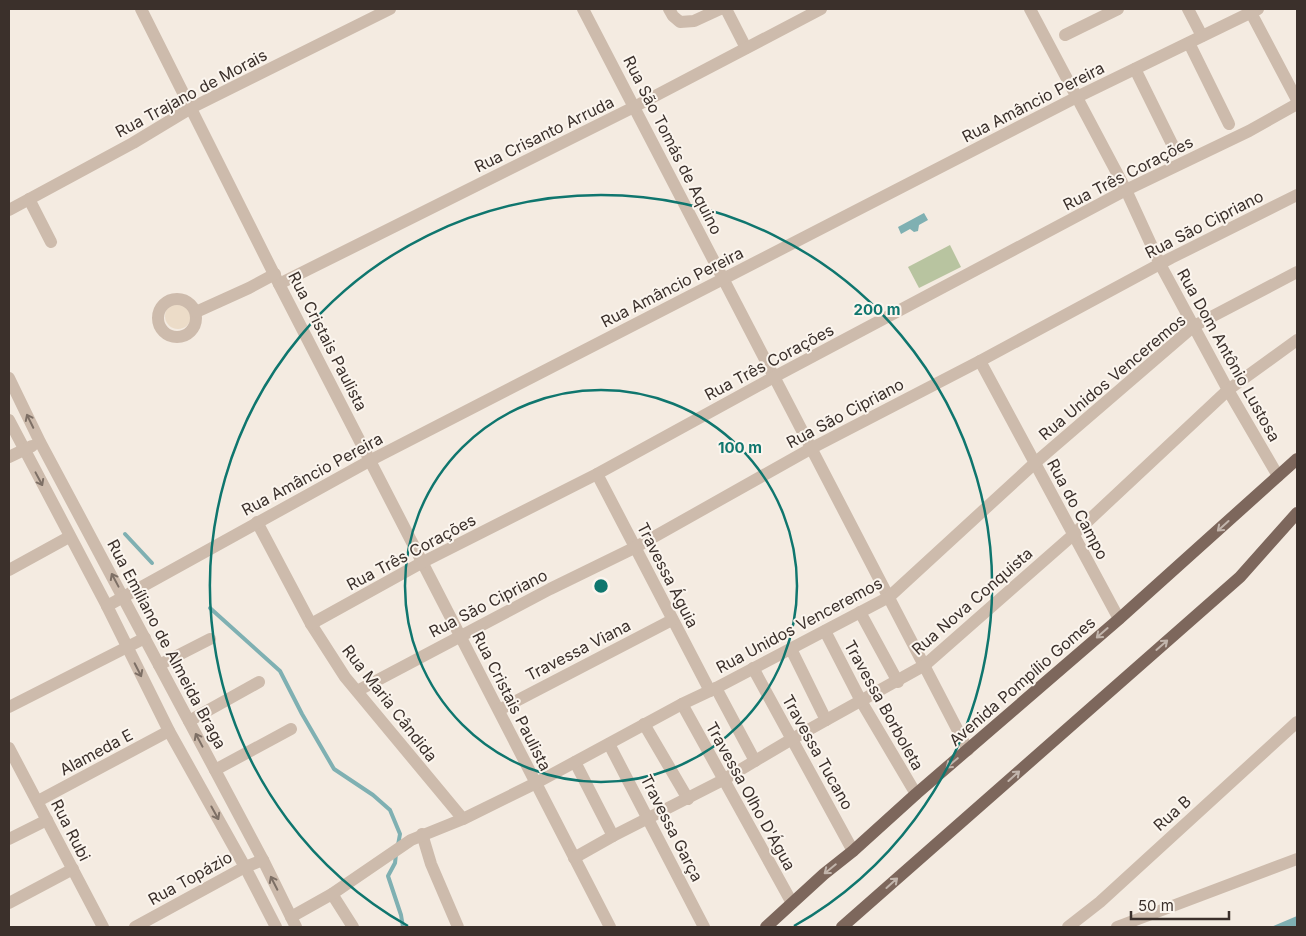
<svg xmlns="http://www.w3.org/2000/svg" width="1306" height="936" font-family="Inter,sans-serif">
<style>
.green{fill:#b8c4a0}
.plaza{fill:#ecdcc8}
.water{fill:#7fb0b2}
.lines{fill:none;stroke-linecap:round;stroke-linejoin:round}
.stream{stroke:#7fb0b2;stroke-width:4}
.minor{stroke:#cdbbac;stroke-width:12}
.major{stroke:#7d675c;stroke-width:12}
.oneway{stroke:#7d6f65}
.oneway2{stroke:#c2b5ac}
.ring{fill:none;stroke:#0f766e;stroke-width:2.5}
.labels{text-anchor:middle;stroke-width:4;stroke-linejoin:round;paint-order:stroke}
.street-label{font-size:16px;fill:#3b302b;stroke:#fbf5ee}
.centre{fill:#0f766e;stroke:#fbf5ee;stroke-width:2.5}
.ring-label{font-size:15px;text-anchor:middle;font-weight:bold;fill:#0f766e;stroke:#fbf5ee;stroke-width:4;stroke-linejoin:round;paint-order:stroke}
</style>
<rect width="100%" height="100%" fill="#f4ebe1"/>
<path class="green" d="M 950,245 L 961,267 L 919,288 L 908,267 Z"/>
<circle class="plaza" cx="178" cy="316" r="13"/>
<g class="water">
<path d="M 924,213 L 928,220 L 919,225 L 918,231 L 914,232 L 910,229 L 901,234 L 898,227 Z"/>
<path d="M 1297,916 L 1297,927 L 1271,927 Z"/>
</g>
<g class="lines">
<g class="stream">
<path d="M 125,534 L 152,563"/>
<path d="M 210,608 L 280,671 L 302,714 L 334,769 L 373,795 L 390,810 L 400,834 L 398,845"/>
<path d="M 396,854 L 395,863 L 388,876 L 401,915 L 403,927"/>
</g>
<g class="minor">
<path d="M 141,9 L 279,284 L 610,927"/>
<path d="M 583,9 L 968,750"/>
<path d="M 669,9 L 673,16 L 680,22 L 694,21 L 720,9"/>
<path d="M 726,9 L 746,48"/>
<path d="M 1030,9 L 1126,190 L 1160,264 L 1228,390 L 1278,476"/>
<path d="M 1188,9 L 1202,36"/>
<path d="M 1249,9 L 1297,100"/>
<path d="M 1065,35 L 1118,9"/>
<path d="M 1189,43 L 1229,124"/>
<path d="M 1135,69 L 1175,150"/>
<path d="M 29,199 L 51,242"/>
<path d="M 9,210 L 133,143 L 191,108 L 390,9"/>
<path d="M 279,284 L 634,107 L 821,9"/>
<circle cx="177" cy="318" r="19"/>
<path d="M 196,312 L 249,288 L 275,274"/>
<path d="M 980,361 L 1119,619"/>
<path d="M 9,378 L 40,442 L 263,860 L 296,927"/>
<path d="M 9,420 L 107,606 L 169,731 L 245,867 L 276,927"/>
<path d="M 9,457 L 32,446"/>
<path d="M 597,474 L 710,691"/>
<path d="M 257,522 L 311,624 L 345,677 L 463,819"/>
<path d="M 9,570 L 69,537"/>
<path d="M 107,606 L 371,460 L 1077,97 L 1258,9"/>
<path d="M 860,612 L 898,682"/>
<path d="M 311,624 L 423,562 L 597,474 L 774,377 L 1126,190 L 1249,131 L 1297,104"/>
<path d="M 825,631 L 861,701 L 916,794"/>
<path d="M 791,649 L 826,720"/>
<path d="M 159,665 L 210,639"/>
<path d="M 753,668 L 853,851"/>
<path d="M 716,688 L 755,761"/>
<path d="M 357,691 L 550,589 L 636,547 L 812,448 L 980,361 L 1171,258 L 1297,195"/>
<path d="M 682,704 L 792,903"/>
<path d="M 9,707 L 145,638"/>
<path d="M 499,710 L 672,620"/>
<path d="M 189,721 L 259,682"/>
<path d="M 644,724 L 688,799"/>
<path d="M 609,744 L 704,927"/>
<path d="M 9,748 L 103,927"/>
<path d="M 575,762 L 613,836"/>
<path d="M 215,770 L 291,729"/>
<path d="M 38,801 L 169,731"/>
<path d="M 422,834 L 431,864 L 458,927"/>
<path d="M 9,839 L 47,820"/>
<path d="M 574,858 L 613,836 L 723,780 L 792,739 L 925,665 L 1073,535 L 1228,390 L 1297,340"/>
<path d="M 332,894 L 353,927"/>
<path d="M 9,903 L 73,869"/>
<path d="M 291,917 L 332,894 L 411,840 L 463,819 L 536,783 L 682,704 L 716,688 L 889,597 L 1036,462 L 1194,326 L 1297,272"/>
<path d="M 135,927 L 245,867 L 263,860"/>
<path d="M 1068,927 L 1100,902 L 1297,722"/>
<path d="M 1117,927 L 1297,859"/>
</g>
<g class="major">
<path d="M 766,927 L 824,874 L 853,851 L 916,794 L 1119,619 L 1297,459"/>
<path d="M 842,927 L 1240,577 L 1297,513"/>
</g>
</g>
<defs><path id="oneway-shaft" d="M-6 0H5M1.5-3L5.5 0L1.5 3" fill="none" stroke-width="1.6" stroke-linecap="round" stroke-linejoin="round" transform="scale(1.25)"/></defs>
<g class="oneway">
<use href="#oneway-shaft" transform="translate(30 421) rotate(-116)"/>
<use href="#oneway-shaft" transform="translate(39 479) rotate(62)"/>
<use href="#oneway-shaft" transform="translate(115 580) rotate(-118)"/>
<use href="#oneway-shaft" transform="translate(138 670) rotate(63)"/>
<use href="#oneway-shaft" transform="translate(199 740) rotate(-118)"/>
<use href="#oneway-shaft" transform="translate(215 813) rotate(61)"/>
<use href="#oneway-shaft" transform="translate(274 883) rotate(-117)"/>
</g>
<g class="oneway2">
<use href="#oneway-shaft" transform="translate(1223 526) rotate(138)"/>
<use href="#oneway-shaft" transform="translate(1102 633) rotate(139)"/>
<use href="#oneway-shaft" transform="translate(1162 645) rotate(-41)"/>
<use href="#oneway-shaft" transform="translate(952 763) rotate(140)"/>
<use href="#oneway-shaft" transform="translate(1014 776) rotate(-42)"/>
<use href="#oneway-shaft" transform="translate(830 869) rotate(141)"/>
<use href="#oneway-shaft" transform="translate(892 883) rotate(-42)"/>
</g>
<g class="ring">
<circle cx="601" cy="586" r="196"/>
<path d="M408 926A391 391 0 1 1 794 926"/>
</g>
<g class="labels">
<g class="street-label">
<text transform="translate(191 93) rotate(-28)" y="6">Rua Trajano de Morais</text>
<text transform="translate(1033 102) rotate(-27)" y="6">Rua Amâncio Pereira</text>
<text transform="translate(544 134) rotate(-26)" y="6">Rua Crisanto Arruda</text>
<text transform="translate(673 145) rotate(63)" y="6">Rua São Tomás de Aquino</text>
<text transform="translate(1128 173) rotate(-27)" y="6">Rua Três Corações</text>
<text transform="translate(1204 224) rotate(-27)" y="6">Rua São Cipriano</text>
<text transform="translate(672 287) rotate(-27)" y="6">Rua Amâncio Pereira</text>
<text transform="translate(328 341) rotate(63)" y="6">Rua Cristais Paulista</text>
<text transform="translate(1229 355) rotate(61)" y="6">Rua Dom Antônio Lustosa</text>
<text transform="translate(769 362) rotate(-28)" y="6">Rua Três Corações</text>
<text transform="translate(1112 377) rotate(-40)" y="6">Rua Unidos Venceremos</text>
<text transform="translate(845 413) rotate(-28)" y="6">Rua São Cipriano</text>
<text transform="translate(312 474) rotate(-28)" y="6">Rua Amâncio Pereira</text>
<text transform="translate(1078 509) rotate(62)" y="6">Rua do Campo</text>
<text transform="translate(411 552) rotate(-28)" y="6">Rua Três Corações</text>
<text transform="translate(668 575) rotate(63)" y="6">Travessa Águia</text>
<text transform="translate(972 601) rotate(-41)" y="6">Rua Nova Conquista</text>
<text transform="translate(488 603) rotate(-27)" y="6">Rua São Cipriano</text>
<text transform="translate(799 625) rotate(-28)" y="6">Rua Unidos Venceremos</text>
<text transform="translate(167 644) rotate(62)" y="6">Rua Emíliano de Almeida Braga</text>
<text transform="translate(578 650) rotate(-27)" y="6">Travessa Viana</text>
<text transform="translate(1022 681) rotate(-41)" y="6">Avenida Pompílio Gomes</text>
<text transform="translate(512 701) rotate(63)" y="6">Rua Cristais Paulista</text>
<text transform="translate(390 703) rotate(52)" y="6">Rua Maria Cândida</text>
<text transform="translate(884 705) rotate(61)" y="6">Travessa Borboleta</text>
<text transform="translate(96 752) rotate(-28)" y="6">Alameda E</text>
<text transform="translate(818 752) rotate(61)" y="6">Travessa Tucano</text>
<text transform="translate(751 796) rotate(61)" y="6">Travessa Olho D'Água</text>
<text transform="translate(1172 813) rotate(-42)" y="6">Rua B</text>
<text transform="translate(672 828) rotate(63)" y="6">Travessa Garça</text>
<text transform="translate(71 830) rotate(63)" y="6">Rua Rubi</text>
<text transform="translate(190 878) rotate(-29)" y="6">Rua Topázio</text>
</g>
</g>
<circle cx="601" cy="586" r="8" class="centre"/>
<g class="ring-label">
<text x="877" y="315">200 m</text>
<text x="740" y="453">100 m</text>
</g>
<rect width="1306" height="936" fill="none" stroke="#3b302b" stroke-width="20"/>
<path d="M1131 911v8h98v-8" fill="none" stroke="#3b302b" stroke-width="2.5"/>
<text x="1138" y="911" font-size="15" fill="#3b302b" stroke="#fbf5ee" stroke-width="4" paint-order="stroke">50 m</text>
</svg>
